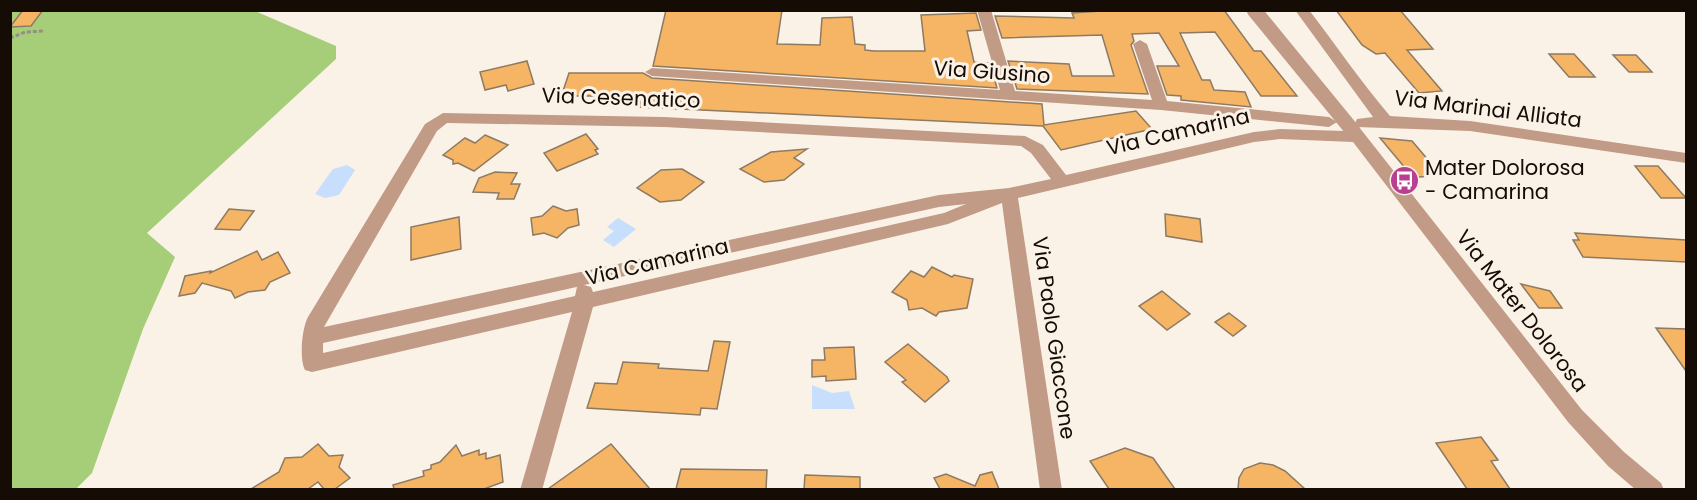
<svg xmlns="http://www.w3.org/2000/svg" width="1697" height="500" font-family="Poppins,sans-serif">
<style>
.forest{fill:#a6ce78}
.water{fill:#c7defc}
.building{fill:#f5b565;stroke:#8e7a62;stroke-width:1.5}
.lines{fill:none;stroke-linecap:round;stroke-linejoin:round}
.path{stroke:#968e84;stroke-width:3;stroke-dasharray:4 2;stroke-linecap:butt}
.minor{fill:#c29b87;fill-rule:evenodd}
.minor-bridge{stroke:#c29b87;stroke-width:15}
.labels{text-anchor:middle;stroke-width:6;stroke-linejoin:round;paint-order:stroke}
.street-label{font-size:21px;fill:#140c05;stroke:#fbf2e7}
.poi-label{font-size:21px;fill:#140c05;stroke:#fbf2e7;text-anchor:start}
</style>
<rect width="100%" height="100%" fill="#fbf2e7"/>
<path class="forest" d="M 10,11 L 255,11 L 336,46 L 336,59 L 147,233 L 175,257 L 143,329 L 92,473 L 76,489 L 11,489 Z"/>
<g class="water">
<path d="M 347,165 L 355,170 L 339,195 L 325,198 L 315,194 L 333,169 Z"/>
<path d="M 618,218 L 636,229 L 614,247 L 603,240 L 614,231 L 607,227 Z"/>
<path d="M 812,385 L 832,393 L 849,391 L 855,409 L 812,409 Z"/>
</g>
<g class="building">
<path d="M 23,10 L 43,10 L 31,26 L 10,27 Z"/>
<path d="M 666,10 L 782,10 L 777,44 L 820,45 L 822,18 L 852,17 L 855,44 L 865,45 L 865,50 L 874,51 L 925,51 L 921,15 L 976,13 L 981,30 L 967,31 L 974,62 L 990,63 L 997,88 L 653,66 Z"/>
<path d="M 1116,10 L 1224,10 L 1254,51 L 1261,51 L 1297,96 L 1261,96 L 1215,32 L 1180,33 L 1202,80 L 1210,80 L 1214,90 L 1245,92 L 1251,107 L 1181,100 L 1181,96 L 1167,95 L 1157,66 L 1179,66 L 1159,33 L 1132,34 L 1134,41 L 1131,45 L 1148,94 L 1017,89 L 1008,61 L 1069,64 L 1072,76 L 1114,76 L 1102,35 L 1002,38 L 995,16 L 1074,18 L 1072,13 Z"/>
<path d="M 1336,10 L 1400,10 L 1433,49 L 1407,50 L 1442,91 L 1419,93 L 1385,53 L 1376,54 L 1362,45 Z"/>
<path d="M 1549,54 L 1574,54 L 1595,77 L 1569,77 Z"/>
<path d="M 1613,55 L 1636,55 L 1652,72 L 1629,72 Z"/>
<path d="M 527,61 L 534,84 L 508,91 L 506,85 L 485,90 L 480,72 Z"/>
<path d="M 569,73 L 643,73 L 652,78 L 1042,104 L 1044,125 L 1136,111 L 1152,129 L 1061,150 L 1043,126 L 639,107 L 643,96 L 569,96 L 571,91 L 563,91 Z"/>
<path d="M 586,134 L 598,149 L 595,150 L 598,154 L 557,171 L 544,153 Z"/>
<path d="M 485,135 L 508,145 L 474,171 L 458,163 L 453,164 L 453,160 L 443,155 L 465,138 L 475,143 Z"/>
<path d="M 1380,138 L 1412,141 L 1441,175 L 1420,177 L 1411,175 Z"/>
<path d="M 807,149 L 794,158 L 804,164 L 784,180 L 764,182 L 740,169 L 771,152 Z"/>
<path d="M 1635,166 L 1658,166 L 1686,198 L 1661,198 Z"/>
<path d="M 682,169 L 704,182 L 681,200 L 660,202 L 637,188 L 661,170 Z"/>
<path d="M 495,172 L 517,173 L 511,184 L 520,184 L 514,199 L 497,199 L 499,193 L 473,192 L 479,178 Z"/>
<path d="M 553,206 L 566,211 L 577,209 L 579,225 L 568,228 L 557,238 L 544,233 L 533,235 L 531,218 L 542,216 Z"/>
<path d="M 229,209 L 254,211 L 240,230 L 215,229 Z"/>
<path d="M 1165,214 L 1200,219 L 1202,242 L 1166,236 Z"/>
<path d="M 459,217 L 461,249 L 411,260 L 411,227 Z"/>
<path d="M 1575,233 L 1686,240 L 1686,262 L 1583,257 L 1573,240 L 1579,240 Z"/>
<path d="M 257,251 L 262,260 L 278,252 L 290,273 L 270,282 L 265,290 L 248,292 L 235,298 L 231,291 L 202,283 L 195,293 L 179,296 L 185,276 L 211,271 L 210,273 Z"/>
<path d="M 932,267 L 952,277 L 954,275 L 973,279 L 967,308 L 939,312 L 936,316 L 922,308 L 909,310 L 907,300 L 892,292 L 911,271 L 924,277 Z"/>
<path d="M 1521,284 L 1550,291 L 1562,308 L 1539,308 Z"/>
<path d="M 1162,291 L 1190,314 L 1167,330 L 1139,306 Z"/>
<path d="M 1229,313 L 1246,326 L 1233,336 L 1215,322 Z"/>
<path d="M 1656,328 L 1686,329 L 1686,371 Z"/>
<path d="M 714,341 L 730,342 L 717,409 L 701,408 L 700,415 L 587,408 L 595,383 L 617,384 L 623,362 L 659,364 L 658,368 L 708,371 Z"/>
<path d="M 908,344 L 947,377 L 949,381 L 925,402 L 902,382 L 906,380 L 885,362 Z"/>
<path d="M 854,347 L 856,379 L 826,381 L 826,376 L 812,377 L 812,360 L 825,360 L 824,348 Z"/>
<path d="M 1481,437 L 1498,460 L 1491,461 L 1510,489 L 1467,489 L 1436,443 Z"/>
<path d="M 318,444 L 329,456 L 343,455 L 339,467 L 350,478 L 335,489 L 324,489 L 318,482 L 308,489 L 251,489 L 279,472 L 285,458 L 302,457 Z"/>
<path d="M 611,444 L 650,489 L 548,489 Z"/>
<path d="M 456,445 L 462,456 L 479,450 L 479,455 L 486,453 L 486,459 L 500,455 L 503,482 L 484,489 L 394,489 L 393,485 L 424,476 L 423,471 L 431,469 L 431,465 L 440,462 Z"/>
<path d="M 1125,448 L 1153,458 L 1175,489 L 1109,489 L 1090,461 Z"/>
<path d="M 1260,463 L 1273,465 L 1285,471 L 1305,489 L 1238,489 L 1239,478 L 1244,469 Z"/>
<path d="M 681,469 L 767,470 L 766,489 L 676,489 Z"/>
<path d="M 992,472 L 999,489 L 940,489 L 934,478 L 946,474 L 975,486 L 980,475 Z"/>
<path d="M 805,475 L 860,477 L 860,489 L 804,489 Z"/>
</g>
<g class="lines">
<path class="path" d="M 10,38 L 25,32 L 45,31"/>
<g class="minor">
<path d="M 977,10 L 991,10 L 1015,91 L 1152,100 L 1133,44 L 1140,40 L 1147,44 L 1167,101 L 1329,117 L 1337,122 L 1329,127 L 1161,110 L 652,76 L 645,72 L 652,68 L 1000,90 Z"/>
<path d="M 1295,10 L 1309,10 C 1336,45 1361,82 1390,116 L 1470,121 L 1686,153 L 1686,163 L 1470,131 L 1357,127 L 1355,123 L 1357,119 L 1373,117 Z"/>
<path d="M 443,113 L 664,117 L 1025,136 L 1043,145 L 1066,175 L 1254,132 L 1280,129 L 1345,131 L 1347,127 L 1359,127 L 1582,410 L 1624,452 L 1661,483 L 1664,490 L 1636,490 L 1608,466 L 1568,422 L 1353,142 L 1280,139 L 1254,142 L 1018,198 L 1062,490 L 1040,490 L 1002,203 L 948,224 L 593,307 L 542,490 L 520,490 L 572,312 L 312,372 L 305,370 C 299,358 302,328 308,317 L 425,124 ZM 447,123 L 664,127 L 1021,146 L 1031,153 L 1051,179 L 1009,188 L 939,195 L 324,327 L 437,131 ZM 966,204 L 944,213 L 593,292 L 591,287 L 584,285 L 939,207 ZM 581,286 L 577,287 L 575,296 L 323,353 L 323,343 Z"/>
</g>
<path class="minor-bridge" d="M 1254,10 L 1353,131"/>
</g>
<defs>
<symbol id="bus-disc" viewBox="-11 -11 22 22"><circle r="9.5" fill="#b93f91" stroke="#fbf2e7"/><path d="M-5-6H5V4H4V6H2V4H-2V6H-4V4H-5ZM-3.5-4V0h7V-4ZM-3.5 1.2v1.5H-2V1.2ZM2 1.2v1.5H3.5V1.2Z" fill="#fff"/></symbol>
</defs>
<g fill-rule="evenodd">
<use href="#bus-disc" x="1388" y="164" width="33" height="33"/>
</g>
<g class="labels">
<g class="street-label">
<text transform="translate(992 72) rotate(4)" y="7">Via Giusino</text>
<text transform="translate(621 98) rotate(2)" y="7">Via Cesenatico</text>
<text transform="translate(1488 109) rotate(7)" y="7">Via Marinai Alliata</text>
<text transform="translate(1178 132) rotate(-13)" y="7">Via Camarina</text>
<text transform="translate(657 262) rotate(-13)" y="7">Via Camarina</text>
<text transform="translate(1522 311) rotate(52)" y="7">Via Mater Dolorosa</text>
<text transform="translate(1054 338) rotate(82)" y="7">Via Paolo Giaccone</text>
</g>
<g class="poi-label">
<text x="1425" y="175">Mater Dolorosa<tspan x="1425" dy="24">- Camarina</tspan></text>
</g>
</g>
<rect width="1697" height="500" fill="none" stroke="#140c05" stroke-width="24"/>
</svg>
